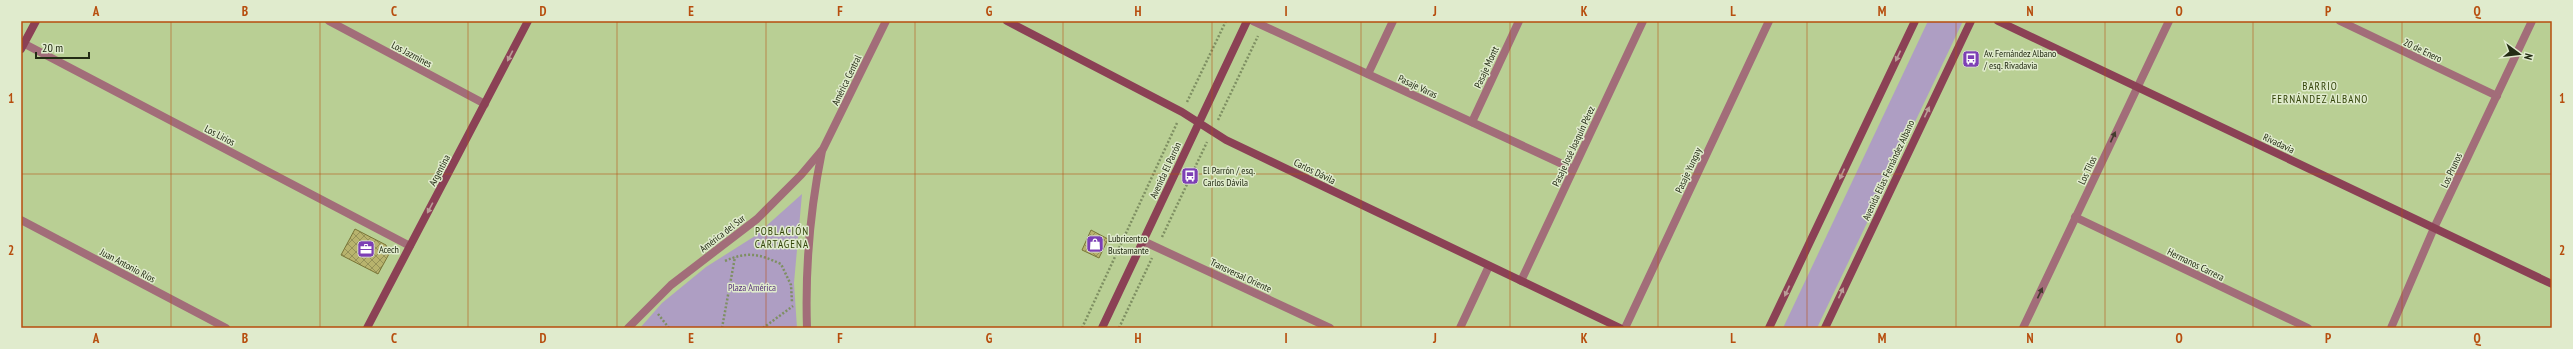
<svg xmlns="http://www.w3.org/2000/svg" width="2573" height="349" font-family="'PT Sans Narrow',sans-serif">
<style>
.park{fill:#ae9ec3}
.building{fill:url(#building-cross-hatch);stroke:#797537}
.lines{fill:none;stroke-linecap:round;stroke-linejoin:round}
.path{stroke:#7e8f62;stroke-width:2.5;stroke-dasharray:2 2;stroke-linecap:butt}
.street{stroke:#a26d79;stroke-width:8}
.secondary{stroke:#8b4155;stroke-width:8}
.oneway{fill:#ba9e97}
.oneway2{fill:#433c2d}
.grid{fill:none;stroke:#b74e0e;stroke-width:1;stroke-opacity:0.55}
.labels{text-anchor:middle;stroke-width:3;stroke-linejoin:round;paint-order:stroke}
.street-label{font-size:10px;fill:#232c14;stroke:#e0ebcd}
.poi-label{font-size:10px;fill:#232c14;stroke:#e0ebcd;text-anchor:start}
.park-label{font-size:10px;fill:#57327b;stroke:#e0ebcd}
.neighbourhood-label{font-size:11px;letter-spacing:1px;fill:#334409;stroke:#e0ebcd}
.neatline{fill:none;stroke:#b74e0e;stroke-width:1.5}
.grid-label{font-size:13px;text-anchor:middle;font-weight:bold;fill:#b74e0e}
</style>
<defs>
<pattern id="building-cross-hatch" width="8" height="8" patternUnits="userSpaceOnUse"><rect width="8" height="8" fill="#b8b36d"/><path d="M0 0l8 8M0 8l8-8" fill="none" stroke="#959258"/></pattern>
</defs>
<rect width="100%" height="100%" fill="#b9cf94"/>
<g class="park">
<path d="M 1928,21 L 1963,21 L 1817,328 L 1783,328 Z"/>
<path d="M 802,194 L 794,283 L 797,328 L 640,328 L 662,303 L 706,267 L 755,236 Z"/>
</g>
<g class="building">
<path d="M 355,229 L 386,245 L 389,254 L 378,274 L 341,255 Z"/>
<path d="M 1091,230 L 1108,239 L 1099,258 L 1082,250 Z"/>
</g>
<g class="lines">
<g class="path">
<path d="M 1187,102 L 1226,21"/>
<path d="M 1218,120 L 1258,36"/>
<path d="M 1162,237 L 1207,142"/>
<path d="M 725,261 C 748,251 759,254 781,264 L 791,285 L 792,302"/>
<path d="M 658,314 L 669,328"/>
<path d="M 722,328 L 735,257"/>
<path d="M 763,328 L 793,306"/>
<path d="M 1082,328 L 1177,123"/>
<path d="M 1119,328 L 1152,258"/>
</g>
<g class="street">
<path d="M 329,21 L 485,104"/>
<path d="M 1253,21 L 1573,169"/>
<path d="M 2340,21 L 2497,96"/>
<path d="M 21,42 L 410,246"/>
<path d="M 1368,74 L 1393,21"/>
<path d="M 1472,122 L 1519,21"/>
<path d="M 2075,217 L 2308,328"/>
<path d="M 21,220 L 226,328"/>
<path d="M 1143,241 L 1330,328"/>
<path d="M 1521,281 L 1643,21"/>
<path d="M 628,328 L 671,285 L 757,219 L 801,175 L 823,149 L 886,21"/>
<path d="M 807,328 C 805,268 810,210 822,151"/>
<path d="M 1460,328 L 1489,266"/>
<path d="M 1625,328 L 1769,21"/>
<path d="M 2023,328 L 2169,21"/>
<path d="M 2391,328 L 2434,228 L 2532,21"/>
</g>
<g class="secondary">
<path d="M 1007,21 L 1182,112 L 1226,140 L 1620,328"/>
<path d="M 1998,21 L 2552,284"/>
<path d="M 21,49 L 36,21"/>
<path d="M 367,328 L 528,21"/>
<path d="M 1102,328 L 1247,21"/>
<path d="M 1769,328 L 1915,21"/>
<path d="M 1825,328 L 1971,21"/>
</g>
</g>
<defs><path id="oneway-solid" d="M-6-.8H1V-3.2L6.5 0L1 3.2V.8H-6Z"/></defs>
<g class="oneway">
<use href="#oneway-solid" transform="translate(510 56) rotate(117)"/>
<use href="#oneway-solid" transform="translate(1898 56) rotate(115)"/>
<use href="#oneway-solid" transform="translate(1927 112) rotate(-65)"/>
<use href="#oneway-solid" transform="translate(1842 174) rotate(115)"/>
<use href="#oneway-solid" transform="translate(430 208) rotate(118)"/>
<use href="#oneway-solid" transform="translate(1787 291) rotate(115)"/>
<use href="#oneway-solid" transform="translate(1841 293) rotate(-65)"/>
</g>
<g class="oneway2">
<use href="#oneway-solid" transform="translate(2113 137) rotate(-65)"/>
<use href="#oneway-solid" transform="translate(2040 293) rotate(-65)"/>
</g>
<path class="grid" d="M 171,21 L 171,328M 320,21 L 320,328M 468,21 L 468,328M 617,21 L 617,328M 766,21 L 766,328M 915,21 L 915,328M 1063,21 L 1063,328M 1212,21 L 1212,328M 1361,21 L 1361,328M 1510,21 L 1510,328M 1658,21 L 1658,328M 1807,21 L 1807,328M 1956,21 L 1956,328M 2105,21 L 2105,328M 2253,21 L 2253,328M 2402,21 L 2402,328M 21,174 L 2552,174"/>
<defs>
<symbol id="bus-square" viewBox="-11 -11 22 22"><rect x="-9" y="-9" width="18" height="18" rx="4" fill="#7d3fb5" stroke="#e0ebcd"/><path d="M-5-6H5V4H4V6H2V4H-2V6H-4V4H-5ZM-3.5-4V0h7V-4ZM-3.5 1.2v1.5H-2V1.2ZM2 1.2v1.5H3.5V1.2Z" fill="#fff"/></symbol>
<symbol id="shop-square" viewBox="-11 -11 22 22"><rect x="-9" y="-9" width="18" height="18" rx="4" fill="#7d3fb5" stroke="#e0ebcd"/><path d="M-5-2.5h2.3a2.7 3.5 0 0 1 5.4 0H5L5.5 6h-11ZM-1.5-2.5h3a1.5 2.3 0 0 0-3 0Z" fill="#fff"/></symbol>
<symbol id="office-square" viewBox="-11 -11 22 22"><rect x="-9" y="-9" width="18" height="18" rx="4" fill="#7d3fb5" stroke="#e0ebcd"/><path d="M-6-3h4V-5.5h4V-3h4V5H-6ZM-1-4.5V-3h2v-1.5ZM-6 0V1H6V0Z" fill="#fff"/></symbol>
</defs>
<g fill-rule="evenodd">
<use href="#bus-square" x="1961" y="49" width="20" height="20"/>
<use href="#bus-square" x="1180" y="166" width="20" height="20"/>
<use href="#shop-square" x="1085" y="234" width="20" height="20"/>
<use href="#office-square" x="356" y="239" width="20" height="20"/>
</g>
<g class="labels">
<g class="street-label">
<text transform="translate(2423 50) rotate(26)" y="4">20 de Enero</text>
<text transform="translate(412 54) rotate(28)" y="4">Los Jazmines</text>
<text transform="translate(1486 67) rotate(-65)" y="4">Pasaje Montt</text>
<text transform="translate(846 80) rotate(-64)" y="4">América Central</text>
<text transform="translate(1418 86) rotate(25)" y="4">Pasaje Varas</text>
<text transform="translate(220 135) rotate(28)" y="4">Los Lirios</text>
<text transform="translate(2279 143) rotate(25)" y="4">Rivadavia</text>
<text transform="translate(1573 146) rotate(-65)" y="4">Pasaje José Joaquín Pérez</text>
<text transform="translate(439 170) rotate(-62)" y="4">Argentina</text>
<text transform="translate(1165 170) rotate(-65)" y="4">Avenida El Parrón</text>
<text transform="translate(1688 170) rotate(-65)" y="4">Pasaje Yungay</text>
<text transform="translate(1888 170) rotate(-65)" y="4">Avenida Elías Fernández Albano</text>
<text transform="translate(2087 170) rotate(-65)" y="4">Los Tilos</text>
<text transform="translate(2451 170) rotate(-65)" y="4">Los Prunos</text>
<text transform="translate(1315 171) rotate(26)" y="4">Carlos Dávila</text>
<text transform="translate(722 233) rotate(-38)" y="4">América del Sur</text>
<text transform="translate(2196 264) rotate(26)" y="4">Hermanos Carrera</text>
<text transform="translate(128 265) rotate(28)" y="4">Juan Antonio Ríos</text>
<text transform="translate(1241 275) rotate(25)" y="4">Transversal Oriente</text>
</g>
<g class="poi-label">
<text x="1984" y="57">Av. Fernández Albano<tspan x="1984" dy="12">/ esq. Rivadavia</tspan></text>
<text x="1203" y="174">El Parrón / esq.<tspan x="1203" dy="12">Carlos Dávila</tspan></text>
<text x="1108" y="242">Lubricentro<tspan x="1108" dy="12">Bustamante</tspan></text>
<text x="379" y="253">Acech</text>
</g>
<g class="park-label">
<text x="752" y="291">Plaza América</text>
</g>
<g class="neighbourhood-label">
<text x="2320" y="90">BARRIO<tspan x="2320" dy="13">FERNÁNDEZ ALBANO</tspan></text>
<text x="782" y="235">POBLACIÓN<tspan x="782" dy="13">CARTAGENA</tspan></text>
</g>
</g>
<rect width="2573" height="349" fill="none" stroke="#e0ebcd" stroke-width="44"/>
<g transform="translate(2519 54) rotate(105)" stroke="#e0ebcd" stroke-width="3" paint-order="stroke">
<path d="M0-3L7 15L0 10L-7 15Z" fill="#232c14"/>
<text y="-6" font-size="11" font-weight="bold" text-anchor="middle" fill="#232c14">N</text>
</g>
<path d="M36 52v6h53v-6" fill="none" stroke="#232c14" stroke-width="2"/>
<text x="42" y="52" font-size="12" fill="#232c14" stroke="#e0ebcd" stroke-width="3" paint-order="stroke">20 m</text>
<rect x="22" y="22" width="2529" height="305" class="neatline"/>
<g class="grid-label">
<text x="96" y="16">A</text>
<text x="245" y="16">B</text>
<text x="394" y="16">C</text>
<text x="543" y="16">D</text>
<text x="691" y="16">E</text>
<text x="840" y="16">F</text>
<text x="989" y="16">G</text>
<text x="1138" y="16">H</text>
<text x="1286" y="16">I</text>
<text x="1435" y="16">J</text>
<text x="1584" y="16">K</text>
<text x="1733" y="16">L</text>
<text x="1882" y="16">M</text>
<text x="2030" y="16">N</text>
<text x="2179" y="16">O</text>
<text x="2328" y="16">P</text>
<text x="2477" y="16">Q</text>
<text x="11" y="103">1</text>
<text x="2562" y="103">1</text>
<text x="11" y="255">2</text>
<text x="2562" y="255">2</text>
<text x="96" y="343">A</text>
<text x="245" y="343">B</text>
<text x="394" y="343">C</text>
<text x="543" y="343">D</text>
<text x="691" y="343">E</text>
<text x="840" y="343">F</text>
<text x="989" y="343">G</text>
<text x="1138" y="343">H</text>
<text x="1286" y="343">I</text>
<text x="1435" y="343">J</text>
<text x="1584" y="343">K</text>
<text x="1733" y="343">L</text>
<text x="1882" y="343">M</text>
<text x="2030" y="343">N</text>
<text x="2179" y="343">O</text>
<text x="2328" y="343">P</text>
<text x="2477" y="343">Q</text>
</g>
</svg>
